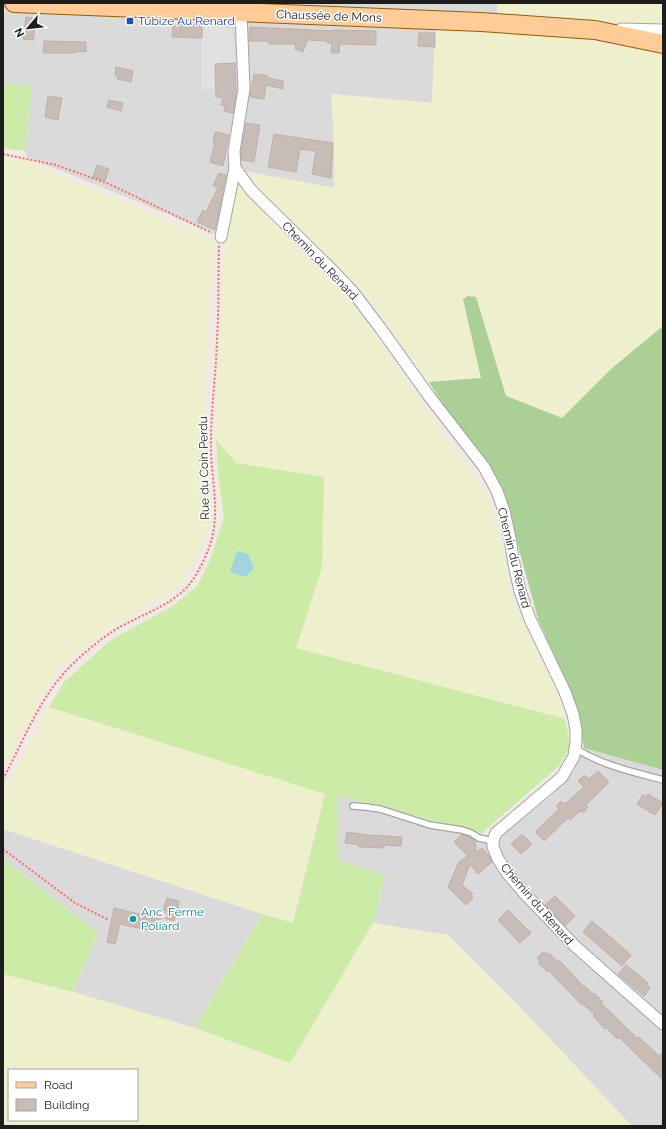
<svg xmlns="http://www.w3.org/2000/svg" width="666" height="1129" font-family="Raleway,sans-serif">
<style>
.residential{fill:#dbdada}
.farmland{fill:#eeefcd;fill-rule:evenodd}
.grass{fill:#cceba6}
.forest{fill:#aad096}
.parking{fill:#e1e1e1}
.water{fill:#a1d4df}
.building{fill:#c7bcb6;stroke:#c1afa4}
.lines{fill:none;stroke-linecap:round;stroke-linejoin:round}
.lane-casing{stroke:#a4a4a4;stroke-width:8}
.street-casing{stroke:#a4a4a4;stroke-width:13}
.primary-casing{stroke:#975c00;stroke-width:20}
.path{stroke:#ff6a64;stroke-width:2;stroke-dasharray:2 2;stroke-linecap:butt}
.lane{stroke:#fff;stroke-width:5.5}
.street{stroke:#fff;stroke-width:11}
.primary{stroke:#ffcc98;stroke-width:18}
.transit-dot{fill:#1a4fb4;stroke:#fff;stroke-width:1.5}
.culture-dot{fill:#0f9aa8;stroke:#fff;stroke-width:1.5}
.labels{text-anchor:middle;stroke-width:3;stroke-linejoin:round;paint-order:stroke}
.street-label{font-size:12px;fill:#1d1d1d;stroke:#fff}
.transit-label{font-size:12px;fill:#164399;stroke:#fff;text-anchor:start}
.culture-label{font-size:12px;fill:#0d838f;stroke:#fff;text-anchor:start}
</style>
<rect width="100%" height="100%" fill="#efeae3"/>
<g class="residential">
<path d="M 239,3 L 498,3 L 497,13 Z"/>
<path d="M 3,11 L 436,28 L 435,33 L 432,103 L 332,94 L 334,143 L 335,188 L 242,171 L 224,237 L 27,157 L 25,151 L 32,86 L 3,84 Z"/>
<path d="M 584,748 L 663,770 L 663,1126 L 632,1126 L 518,1005 L 448,935 L 373,923 L 385,875 L 338,860 L 338,796 L 498,838 L 550,797 L 573,772 Z"/>
<path d="M 3,829 L 262,914 L 195,1028 L 73,992 L 98,933 L 3,859 Z"/>
</g>
<g class="farmland">
<path d="M 498,3 L 663,3 L 663,26 L 497,13 Z"/>
<path d="M 436,28 L 521,33 L 573,39 L 660,53 L 663,55 L 663,326 L 611,369 L 562,418 L 506,396 L 476,298 L 463,299 L 481,378 L 429,382 L 365,294 L 260,190 L 250,172 L 334,188 L 334,143 L 331,94 L 432,103 L 435,33 Z"/>
<path d="M 3,158 L 24,160 L 215,241 L 207,339 L 203,431 L 211,505 L 209,530 L 184,581 L 168,595 L 143,607 L 78,651 L 54,674 L 3,767 Z"/>
<path d="M 238,185 L 353,304 L 486,494 L 501,538 L 512,599 L 556,690 L 565,719 L 296,648 L 322,568 L 324,477 L 236,463 L 216,440 L 224,237 Z"/>
<path d="M 49,707 L 326,794 L 293,923 L 262,914 L 3,829 L 3,794 Z"/>
<path d="M 373,923 L 448,935 L 518,1005 L 632,1126 L 3,1126 L 3,974 L 73,992 L 195,1028 L 290,1063 ZM 9,1070 L 137,1070 L 137,1120 L 9,1120 Z"/>
</g>
<g class="grass">
<path d="M 3,84 L 32,85 L 25,151 L 3,148 Z"/>
<path d="M 216,440 L 236,463 L 324,477 L 322,568 L 296,648 L 565,719 L 570,746 L 560,765 L 482,833 L 338,796 L 338,860 L 385,875 L 373,923 L 290,1063 L 195,1028 L 262,914 L 293,923 L 325,794 L 49,707 L 64,682 L 111,640 L 174,605 L 197,586 L 210,561 L 224,517 L 219,482 Z"/>
<path d="M 3,859 L 98,933 L 73,992 L 3,974 Z"/>
</g>
<path class="forest" d="M 468,296 L 476,297 L 506,396 L 562,418 L 611,369 L 663,326 L 663,770 L 584,748 L 576,704 L 538,619 L 514,531 L 488,475 L 429,382 L 481,378 L 463,299 Z"/>
<path class="parking" d="M 205,27 L 232,29 L 235,63 L 215,64 L 215,89 L 202,90 L 202,38 Z"/>
<path class="water" d="M 237,551 L 248,554 L 254,568 L 245,577 L 230,572 Z"/>
<g class="building">
<path d="M 26,17 L 33,18 L 33,28 L 35,28 L 33,40 L 23,39 Z"/>
<path d="M 173,24 L 202,25 L 202,38 L 172,37 Z"/>
<path d="M 250,27 L 333,31 L 333,30 L 376,31 L 376,45 L 340,44 L 339,53 L 331,53 L 332,43 L 327,43 L 327,41 L 307,40 L 303,52 L 295,49 L 296,44 L 269,44 L 268,41 L 249,41 Z"/>
<path d="M 419,33 L 435,33 L 435,47 L 418,46 Z"/>
<path d="M 44,41 L 86,42 L 86,52 L 78,51 L 78,52 L 74,52 L 74,53 L 43,53 Z"/>
<path d="M 235,63 L 236,93 L 233,113 L 224,111 L 225,106 L 221,105 L 223,98 L 216,97 L 215,64 Z"/>
<path d="M 116,67 L 133,71 L 131,82 L 117,79 L 118,76 L 115,75 Z"/>
<path d="M 254,74 L 268,76 L 268,78 L 283,81 L 283,89 L 266,85 L 264,99 L 250,97 Z"/>
<path d="M 48,96 L 62,98 L 58,120 L 45,117 Z"/>
<path d="M 109,100 L 123,103 L 121,111 L 107,107 Z"/>
<path d="M 246,123 L 260,125 L 254,162 L 242,160 L 241,153 Z"/>
<path d="M 215,132 L 229,135 L 223,166 L 210,162 L 215,143 L 213,143 Z"/>
<path d="M 274,134 L 333,143 L 331,178 L 312,174 L 316,151 L 300,149 L 296,172 L 268,167 Z"/>
<path d="M 97,165 L 109,169 L 105,181 L 93,177 Z"/>
<path d="M 219,173 L 226,175 L 215,230 L 197,222 L 203,210 L 206,212 L 218,188 L 213,186 Z"/>
<path d="M 598,771 L 609,782 L 586,805 L 588,807 L 584,812 L 580,811 L 570,820 L 568,818 L 544,841 L 535,832 L 559,809 L 556,806 L 561,801 L 565,804 L 584,787 L 578,781 L 584,775 L 589,779 Z"/>
<path d="M 648,794 L 663,803 L 655,815 L 637,804 L 643,795 L 646,797 Z"/>
<path d="M 347,832 L 368,835 L 402,837 L 401,846 L 384,845 L 384,848 L 359,847 L 359,845 L 345,843 Z"/>
<path d="M 462,834 L 469,837 L 475,841 L 476,852 L 482,848 L 490,857 L 492,862 L 478,874 L 470,864 L 462,885 L 473,894 L 471,895 L 473,898 L 466,905 L 448,887 L 459,862 L 468,856 L 454,842 Z"/>
<path d="M 522,834 L 532,844 L 521,854 L 511,844 Z"/>
<path d="M 555,896 L 575,916 L 565,926 L 545,905 Z"/>
<path d="M 167,898 L 179,901 L 178,905 L 179,905 L 174,921 L 161,917 Z"/>
<path d="M 114,908 L 161,919 L 159,928 L 147,925 L 147,930 L 120,924 L 115,944 L 107,942 Z"/>
<path d="M 508,910 L 531,933 L 520,943 L 498,920 Z"/>
<path d="M 592,921 L 631,955 L 622,966 L 583,932 Z"/>
<path d="M 544,951 L 548,955 L 549,953 L 557,961 L 559,960 L 584,987 L 585,986 L 593,994 L 594,993 L 603,1002 L 601,1003 L 638,1039 L 639,1037 L 659,1056 L 663,1052 L 663,1080 L 637,1055 L 619,1037 L 617,1039 L 606,1027 L 605,1029 L 593,1016 L 595,1015 L 583,1004 L 582,1005 L 548,970 L 547,972 L 538,963 L 540,961 L 537,958 Z"/>
<path d="M 626,965 L 648,983 L 646,985 L 650,988 L 644,996 L 618,974 Z"/>
</g>
<g class="lines">
<defs>
<g id="lane">
<path d="M 575,748 C 601,765 633,772 663,780"/>
<path d="M 353,806 L 366,807 L 380,809 L 430,825 L 462,830 L 471,833 L 479,838 L 493,841"/>
</g>
<g id="street">
<path d="M 621,29 L 663,30"/>
<path d="M 235,168 L 251,190 L 261,200 L 335,273 L 353,292 L 381,329 L 429,396 L 484,467 L 497,491 L 504,511 L 510,538 L 514,564 L 520,591 L 530,619 L 565,692 L 573,714 L 576,730 L 576,742 L 574,756 L 562,777 L 496,833 L 493,841 L 493,847 L 498,859 L 507,873 L 525,894 L 575,946 L 663,1024"/>
<path d="M 221,237 L 235,168 L 234,151 L 244,89 L 241,12"/>
</g>
<path id="primary" d="M 14,3 L 481,22 L 595,30 L 663,44"/>
</defs>
<use href="#lane" class="lane-casing"/>
<use href="#street" class="street-casing"/>
<use href="#primary" class="primary-casing"/>
<g class="path">
<path d="M 3,154 L 56,165 L 109,184 L 212,233"/>
<path d="M 3,779 C 18,751 32,717 50,691 C 65,668 91,646 113,631 C 137,616 169,607 188,586 C 198,575 211,547 213,533 C 219,503 210,472 211,442 C 211,408 216,374 217,339 C 219,308 218,277 219,245"/>
<path d="M 3,849 L 75,903 L 109,920"/>
</g>
<use href="#lane" class="lane"/>
<use href="#street" class="street"/>
<use href="#primary" class="primary"/>
</g>
<rect class="transit-dot" x="126" y="17" width="8" height="8" rx="2"/>
<circle class="culture-dot" cx="133" cy="919" r="4"/>
<g class="labels">
<g class="street-label">
<text transform="translate(329 16) rotate(2)" y="4">Chaussée de Mons</text>
<text transform="translate(320 261) rotate(46)" y="4">Chemin du Renard</text>
<text transform="translate(204 468) rotate(-91)" y="4">Rue du Coin Perdu</text>
<text transform="translate(514 558) rotate(76)" y="4">Chemin du Renard</text>
<text transform="translate(537 904) rotate(49)" y="4">Chemin du Renard</text>
</g>
<g class="transit-label">
<text x="138" y="25">Tubize Au Renard</text>
</g>
<g class="culture-label">
<text x="141" y="916">Anc. Ferme<tspan x="141" dy="14">Poliard</tspan></text>
</g>
</g>
<rect width="666" height="1129" fill="none" stroke="#1d1d1d" stroke-width="8"/>
<rect x="8" y="1069" width="130" height="52" fill="#ffffff" stroke="#a5a5a5"/>
<rect x="16" y="1082" width="20" height="6" fill="#ffcc98" stroke="#a5a5a5"/>
<text x="44" y="1089" font-size="12" fill="#1d1d1d">Road</text>
<rect x="16" y="1099" width="20" height="12" fill="#c7bcb6" stroke="#a5a5a5"/>
<text x="44" y="1109" font-size="12" fill="#1d1d1d">Building</text>
<g transform="translate(28 28) rotate(242)" stroke="#ffffff" stroke-width="3" paint-order="stroke">
<path d="M0-3L7 15L0 10L-7 15Z" fill="#1d1d1d"/>
<text y="-6" font-size="11" font-weight="bold" text-anchor="middle" fill="#1d1d1d">N</text>
</g>
</svg>
